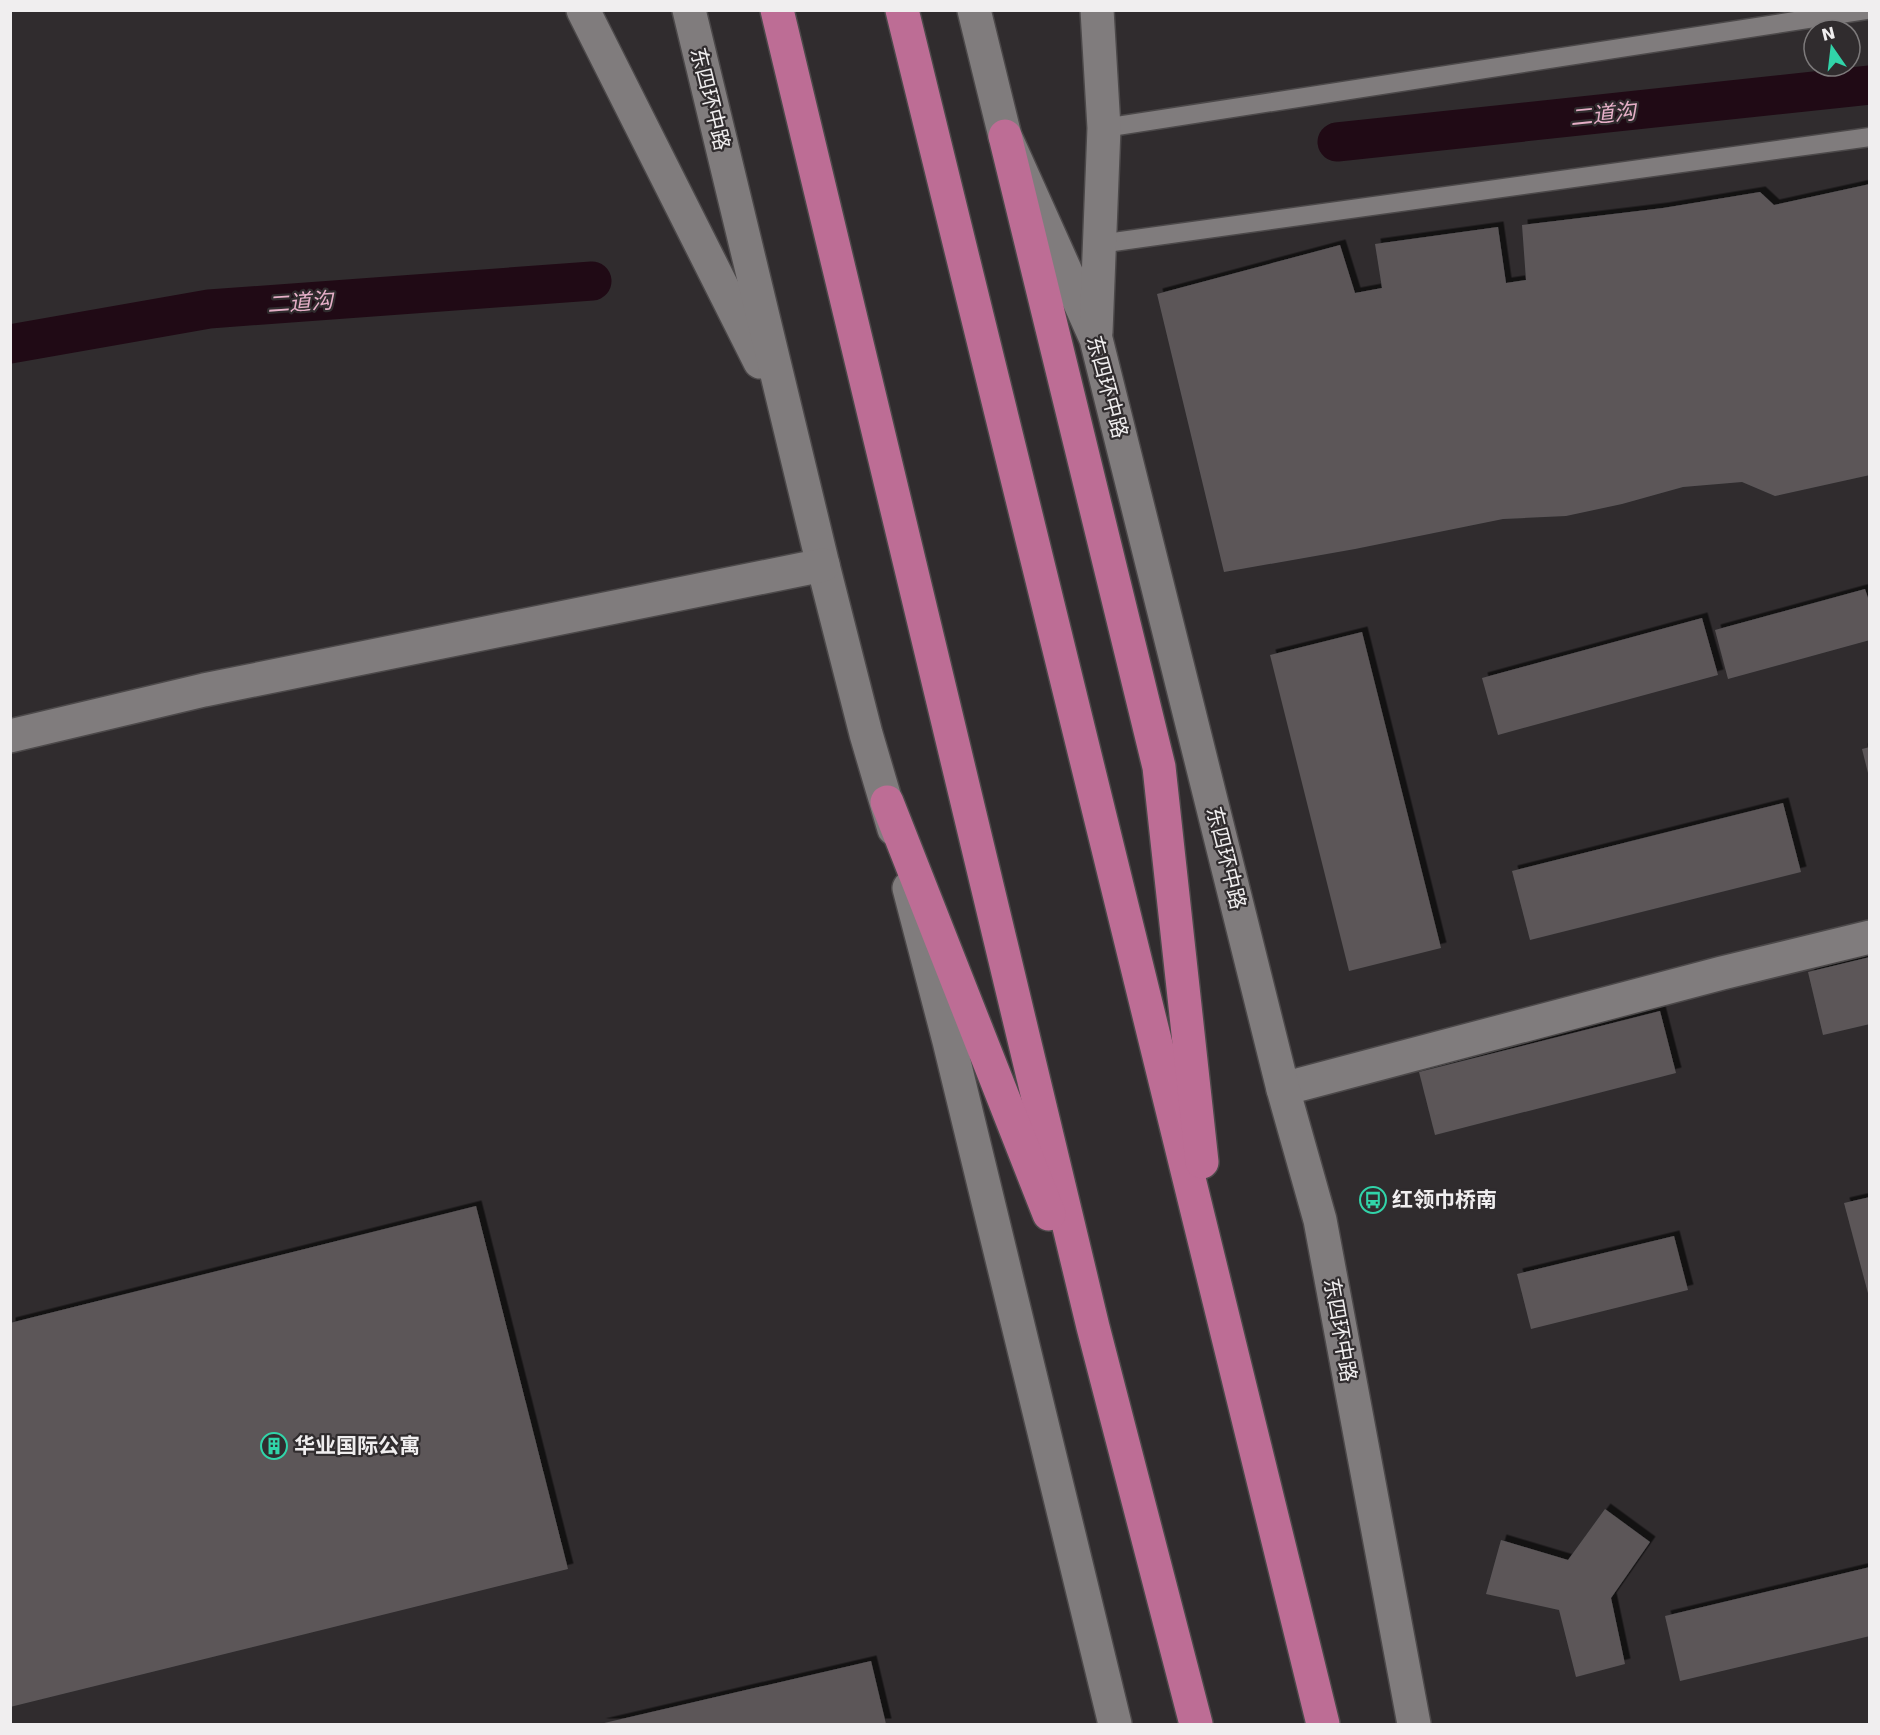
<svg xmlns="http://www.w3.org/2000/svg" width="1880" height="1735" font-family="'DejaVu Sans','Noto Sans SC',sans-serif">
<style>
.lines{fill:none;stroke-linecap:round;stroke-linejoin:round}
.canal{stroke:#200a15;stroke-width:39}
.building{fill:#5b5759;filter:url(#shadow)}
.service-casing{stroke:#4c494a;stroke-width:21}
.minor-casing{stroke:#4c494a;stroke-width:36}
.tertiary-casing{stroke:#4c494a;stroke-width:36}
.trunk-casing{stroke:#4c494a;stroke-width:36}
.service{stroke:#807c7d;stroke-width:18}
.minor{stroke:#807c7d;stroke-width:33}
.tertiary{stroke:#807c7d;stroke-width:33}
.trunk{stroke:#bd6d95;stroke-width:33}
.labels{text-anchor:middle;stroke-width:4.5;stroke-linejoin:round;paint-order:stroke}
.street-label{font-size:21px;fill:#f0eeef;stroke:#302c2e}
.poi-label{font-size:21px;font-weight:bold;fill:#f0eeef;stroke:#302c2e;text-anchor:start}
.water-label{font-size:22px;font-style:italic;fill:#e5afc7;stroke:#302c2e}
</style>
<defs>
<filter id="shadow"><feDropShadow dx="5.5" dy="-5.5" stdDeviation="0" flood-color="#0009"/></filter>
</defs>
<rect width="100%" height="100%" fill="#302c2e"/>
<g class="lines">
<g class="canal">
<path d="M 1337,142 L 1870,85"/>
<path d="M 10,344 L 209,309 L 592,281"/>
</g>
</g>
<g class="building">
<path d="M 1870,184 L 1870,475 L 1775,496 L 1742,482 L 1683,487 L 1622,504 L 1566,516 L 1503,519 L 1355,549 L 1224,572 L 1157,294 L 1340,245 L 1355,293 L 1382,288 L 1375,244 L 1498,227 L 1506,283 L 1526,280 L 1522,225 L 1663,208 L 1760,192 L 1774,205 Z"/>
<path d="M 1865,589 L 1870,604 L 1870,640 L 1728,679 L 1715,630 Z"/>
<path d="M 1702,618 L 1718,675 L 1498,735 L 1482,678 Z"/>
<path d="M 1362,632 L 1441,948 L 1349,971 L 1270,655 Z"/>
<path d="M 1870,747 L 1870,777 L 1869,777 L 1862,749 Z"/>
<path d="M 1783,803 L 1801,872 L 1530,940 L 1512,871 Z"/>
<path d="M 1870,957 L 1870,1024 L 1823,1035 L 1808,972 Z"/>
<path d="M 1660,1011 L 1676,1073 L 1435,1135 L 1419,1072 Z"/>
<path d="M 1870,1197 L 1870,1297 L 1869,1297 L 1844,1203 Z"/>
<path d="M 476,1206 L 568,1569 L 10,1707 L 10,1323 Z"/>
<path d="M 1674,1236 L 1688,1290 L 1531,1329 L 1517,1274 Z"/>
<path d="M 1605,1509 L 1650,1542 L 1611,1598 L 1625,1664 L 1576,1677 L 1559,1610 L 1486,1594 L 1501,1540 L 1568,1560 Z"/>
<path d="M 1870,1567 L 1870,1636 L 1680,1681 L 1665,1616 Z"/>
<path d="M 871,1661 L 886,1724 L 600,1724 Z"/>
</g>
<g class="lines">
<defs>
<g id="service">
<path d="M 1104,128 L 1866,10"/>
<path d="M 1099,244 L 1870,137"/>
</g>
<path id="minor" d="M 1283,1089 L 1722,973 L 1870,937"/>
<g id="tertiary">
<path d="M 583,10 L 760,362"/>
<path d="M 689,10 L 823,565 L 866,734 L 894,829"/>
<path d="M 974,10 L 1005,136 L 1096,339 L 1283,1089 L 1320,1220 L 1414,1724"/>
<path d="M 1096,332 L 1104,128 L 1097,10"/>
<path d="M 10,736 L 204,690 L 823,565"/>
<path d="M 909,888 L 949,1041 L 1115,1724"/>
</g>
<g id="trunk">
<path d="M 777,10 L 1093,1327 L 1196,1724"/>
<path d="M 902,10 L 1323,1724"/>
<path d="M 1005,136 L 1159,767 L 1202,1162"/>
<path d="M 887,802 L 1049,1214"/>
</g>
</defs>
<use href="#service" class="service-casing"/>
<use href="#minor" class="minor-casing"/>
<use href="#tertiary" class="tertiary-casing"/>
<use href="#trunk" class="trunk-casing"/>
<use href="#service" class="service"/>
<use href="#minor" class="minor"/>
<use href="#tertiary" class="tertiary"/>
<use href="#trunk" class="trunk"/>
</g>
<defs>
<symbol id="bus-ring" viewBox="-11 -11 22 22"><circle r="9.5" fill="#302c2e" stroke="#31d4a9" stroke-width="1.5"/><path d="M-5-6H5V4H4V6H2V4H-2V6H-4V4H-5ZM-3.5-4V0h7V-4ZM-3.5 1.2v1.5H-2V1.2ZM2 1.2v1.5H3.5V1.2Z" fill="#31d4a9"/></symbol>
<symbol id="building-ring" viewBox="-11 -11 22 22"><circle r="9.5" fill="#302c2e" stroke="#31d4a9" stroke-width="1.5"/><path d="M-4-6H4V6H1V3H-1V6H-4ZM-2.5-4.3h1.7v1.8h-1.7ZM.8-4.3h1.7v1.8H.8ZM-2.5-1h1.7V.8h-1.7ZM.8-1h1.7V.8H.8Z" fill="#31d4a9"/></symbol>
</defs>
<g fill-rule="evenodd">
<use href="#bus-ring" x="1358" y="1185" width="30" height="30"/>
<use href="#building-ring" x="259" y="1431" width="30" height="30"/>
</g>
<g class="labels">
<g class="street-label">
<text transform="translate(710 99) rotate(76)" y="7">东四环中路</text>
<text transform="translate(1107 387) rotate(75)" y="7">东四环中路</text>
<text transform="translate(1226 858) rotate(76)" y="7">东四环中路</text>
<text transform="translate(1340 1330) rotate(80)" y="7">东四环中路</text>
</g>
<g class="poi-label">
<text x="1392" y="1207">红领巾桥南</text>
<text x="294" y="1453">华业国际公寓</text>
</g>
<g class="water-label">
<text transform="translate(1603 114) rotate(-6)" y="8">二道沟</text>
<text transform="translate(300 302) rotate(-4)" y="8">二道沟</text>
</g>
</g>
<rect width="1880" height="1735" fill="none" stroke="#f0eeef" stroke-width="24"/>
<g transform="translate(1832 48) rotate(346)"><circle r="28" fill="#302c2e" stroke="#7d7a7b" stroke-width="1.5"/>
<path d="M0-4.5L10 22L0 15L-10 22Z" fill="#31d4a9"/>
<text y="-9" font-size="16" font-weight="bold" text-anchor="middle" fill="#f0eeef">N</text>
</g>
</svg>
